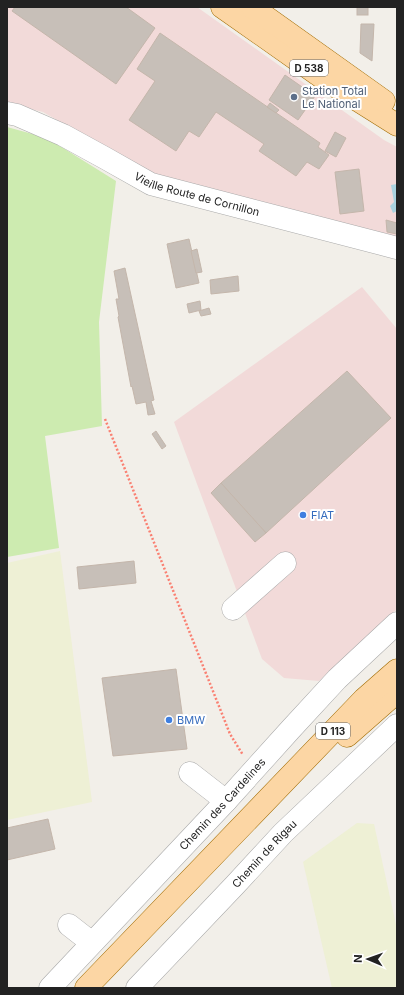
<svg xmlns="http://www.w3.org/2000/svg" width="404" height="995" font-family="Inter,sans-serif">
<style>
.commercial{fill:#f2dad9}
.farmland{fill:#eef0d5}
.grass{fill:#cdebb0}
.water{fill:#aad3df}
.building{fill:#c7bfb8;stroke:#c4b6ab}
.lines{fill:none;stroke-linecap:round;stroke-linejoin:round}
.minor-casing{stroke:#a9a9a9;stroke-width:23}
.major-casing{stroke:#a06b00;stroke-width:23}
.path{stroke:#fa8072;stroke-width:2.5;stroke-dasharray:2 2;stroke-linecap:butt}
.minor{stroke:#fff;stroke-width:22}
.major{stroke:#fcd6a4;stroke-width:22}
.service-dot{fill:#5c6f8a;stroke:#fff;stroke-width:1.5}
.shop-dot{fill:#3f7fe0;stroke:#fff;stroke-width:1.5}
.labels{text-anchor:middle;stroke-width:4;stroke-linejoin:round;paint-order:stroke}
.shield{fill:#fff;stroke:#646464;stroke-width:1}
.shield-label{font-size:10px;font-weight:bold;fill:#222}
.service-label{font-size:11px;fill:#4e5e75;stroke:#fff;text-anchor:start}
.street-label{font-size:11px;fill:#222;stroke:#fff}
.shop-label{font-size:11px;fill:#366cbe;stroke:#fff;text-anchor:start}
</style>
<rect width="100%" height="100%" fill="#f2efe9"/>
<g class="commercial">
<path d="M 7,7 L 197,7 L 384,140 L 397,147 L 397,241 L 158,178 L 43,112 L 7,103 Z"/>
<path d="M 362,287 L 397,329 L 397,609 L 319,681 L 284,678 L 262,659 L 174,422 Z"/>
</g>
<g class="farmland">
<path d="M 60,551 L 92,802 L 7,820 L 7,563 Z"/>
<path d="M 357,823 L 374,824 L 397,929 L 397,988 L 332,988 L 303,862 Z"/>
</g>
<path class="grass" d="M 7,127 L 47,138 L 116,181 L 99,322 L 102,426 L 45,436 L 59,548 L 7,557 Z"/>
<path class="water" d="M 397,184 L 397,211 L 393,213 L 390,206 L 394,202 L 391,185 Z"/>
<g class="building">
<path d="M 15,7 L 126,7 L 155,28 L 116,84 L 12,11 Z"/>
<rect x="357" y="7" width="11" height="8"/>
<path d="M 361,24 L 374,24 L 372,61 L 360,53 Z"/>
<path d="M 160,33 L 320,143 L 318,147 L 329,155 L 319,169 L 307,162 L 296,176 L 259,151 L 264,144 L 216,112 L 199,137 L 189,131 L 176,151 L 129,120 L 155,81 L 137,69 Z"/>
<path d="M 285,75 L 315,96 L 298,120 L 269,100 Z"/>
<path d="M 270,103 L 279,110 L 276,113 L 267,107 Z"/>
<path d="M 335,132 L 346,138 L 336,157 L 325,151 Z"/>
<path d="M 359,169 L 364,211 L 340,214 L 335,172 Z"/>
<path d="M 386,220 L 397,223 L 397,234 L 387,232 Z"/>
<path d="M 189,239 L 199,283 L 176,288 L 167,244 Z"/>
<path d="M 197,249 L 202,272 L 196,273 L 191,251 Z"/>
<path d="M 125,268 L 154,400 L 151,401 L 155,414 L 148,415 L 146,402 L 136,404 L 132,386 L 131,387 L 118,317 L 119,316 L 116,299 L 119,299 L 114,271 Z"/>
<path d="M 238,276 L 239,291 L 211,294 L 210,280 Z"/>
<path d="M 200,301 L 201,310 L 189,313 L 187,304 Z"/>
<path d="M 209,308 L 211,314 L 201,316 L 199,311 Z"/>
<path d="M 347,371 L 391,418 L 266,533 L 221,483 Z"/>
<path d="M 156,431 L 166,446 L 162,449 L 152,434 Z"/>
<path d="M 221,483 L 266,533 L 255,542 L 211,493 Z"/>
<path d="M 134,561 L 136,583 L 79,589 L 77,567 Z"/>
<path d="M 176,669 L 187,749 L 113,756 L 102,678 Z"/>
<path d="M 48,819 L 55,849 L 7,860 L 7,828 Z"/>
</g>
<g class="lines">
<defs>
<g id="minor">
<path id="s1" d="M 7,113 L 17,115 L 63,135 L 105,158 L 151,184 L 397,248"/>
<path d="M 233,609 L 285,563"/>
<path d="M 190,773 L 226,801"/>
<path d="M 69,925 L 92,943"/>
<path id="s2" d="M 50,988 L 226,801 L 290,730 L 337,679 L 397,623"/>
<path id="s3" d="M 137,988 L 235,885 L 283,833 L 397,725"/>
</g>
<g id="major">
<path d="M 222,7 L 327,81 L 397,125"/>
<path d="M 252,7 L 384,101"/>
<path d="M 347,736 L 397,692"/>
<path d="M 86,988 L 364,699 L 397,670"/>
</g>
</defs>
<use href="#minor" class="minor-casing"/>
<use href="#major" class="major-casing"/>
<path class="path" d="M 105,419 L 230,734 L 243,755"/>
<use href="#minor" class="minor"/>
<use href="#major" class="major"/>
</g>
<circle class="service-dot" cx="294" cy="97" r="4"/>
<g class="shop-dot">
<circle cx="303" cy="515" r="4"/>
<circle cx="169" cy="720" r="4"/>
</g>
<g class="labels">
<g class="shield">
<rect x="290" y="60" width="38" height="16" rx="3"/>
<rect x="316" y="723" width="34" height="16" rx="3"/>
</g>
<g class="shield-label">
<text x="309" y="72">D 538</text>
<text x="333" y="735">D 113</text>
</g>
<g class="service-label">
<text x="302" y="95">Station Total<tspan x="302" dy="13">Le National</tspan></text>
</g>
<g class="street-label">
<text dy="4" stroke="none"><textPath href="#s1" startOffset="208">Vieille Route de Cornillon</textPath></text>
<text dy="4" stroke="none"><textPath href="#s2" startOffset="252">Chemin des Cardelines</textPath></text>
<text dy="4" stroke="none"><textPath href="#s3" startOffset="185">Chemin de Rigau</textPath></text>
</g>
<g class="shop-label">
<text x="311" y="519">FIAT</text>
<text x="177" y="724">BMW</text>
</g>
</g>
<rect width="404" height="995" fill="none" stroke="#222222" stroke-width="16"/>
<g transform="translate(368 959) rotate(272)" stroke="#ffffff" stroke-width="3" paint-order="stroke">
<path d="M0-3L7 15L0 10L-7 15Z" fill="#222222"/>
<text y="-6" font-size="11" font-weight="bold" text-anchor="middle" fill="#222222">N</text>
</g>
</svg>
